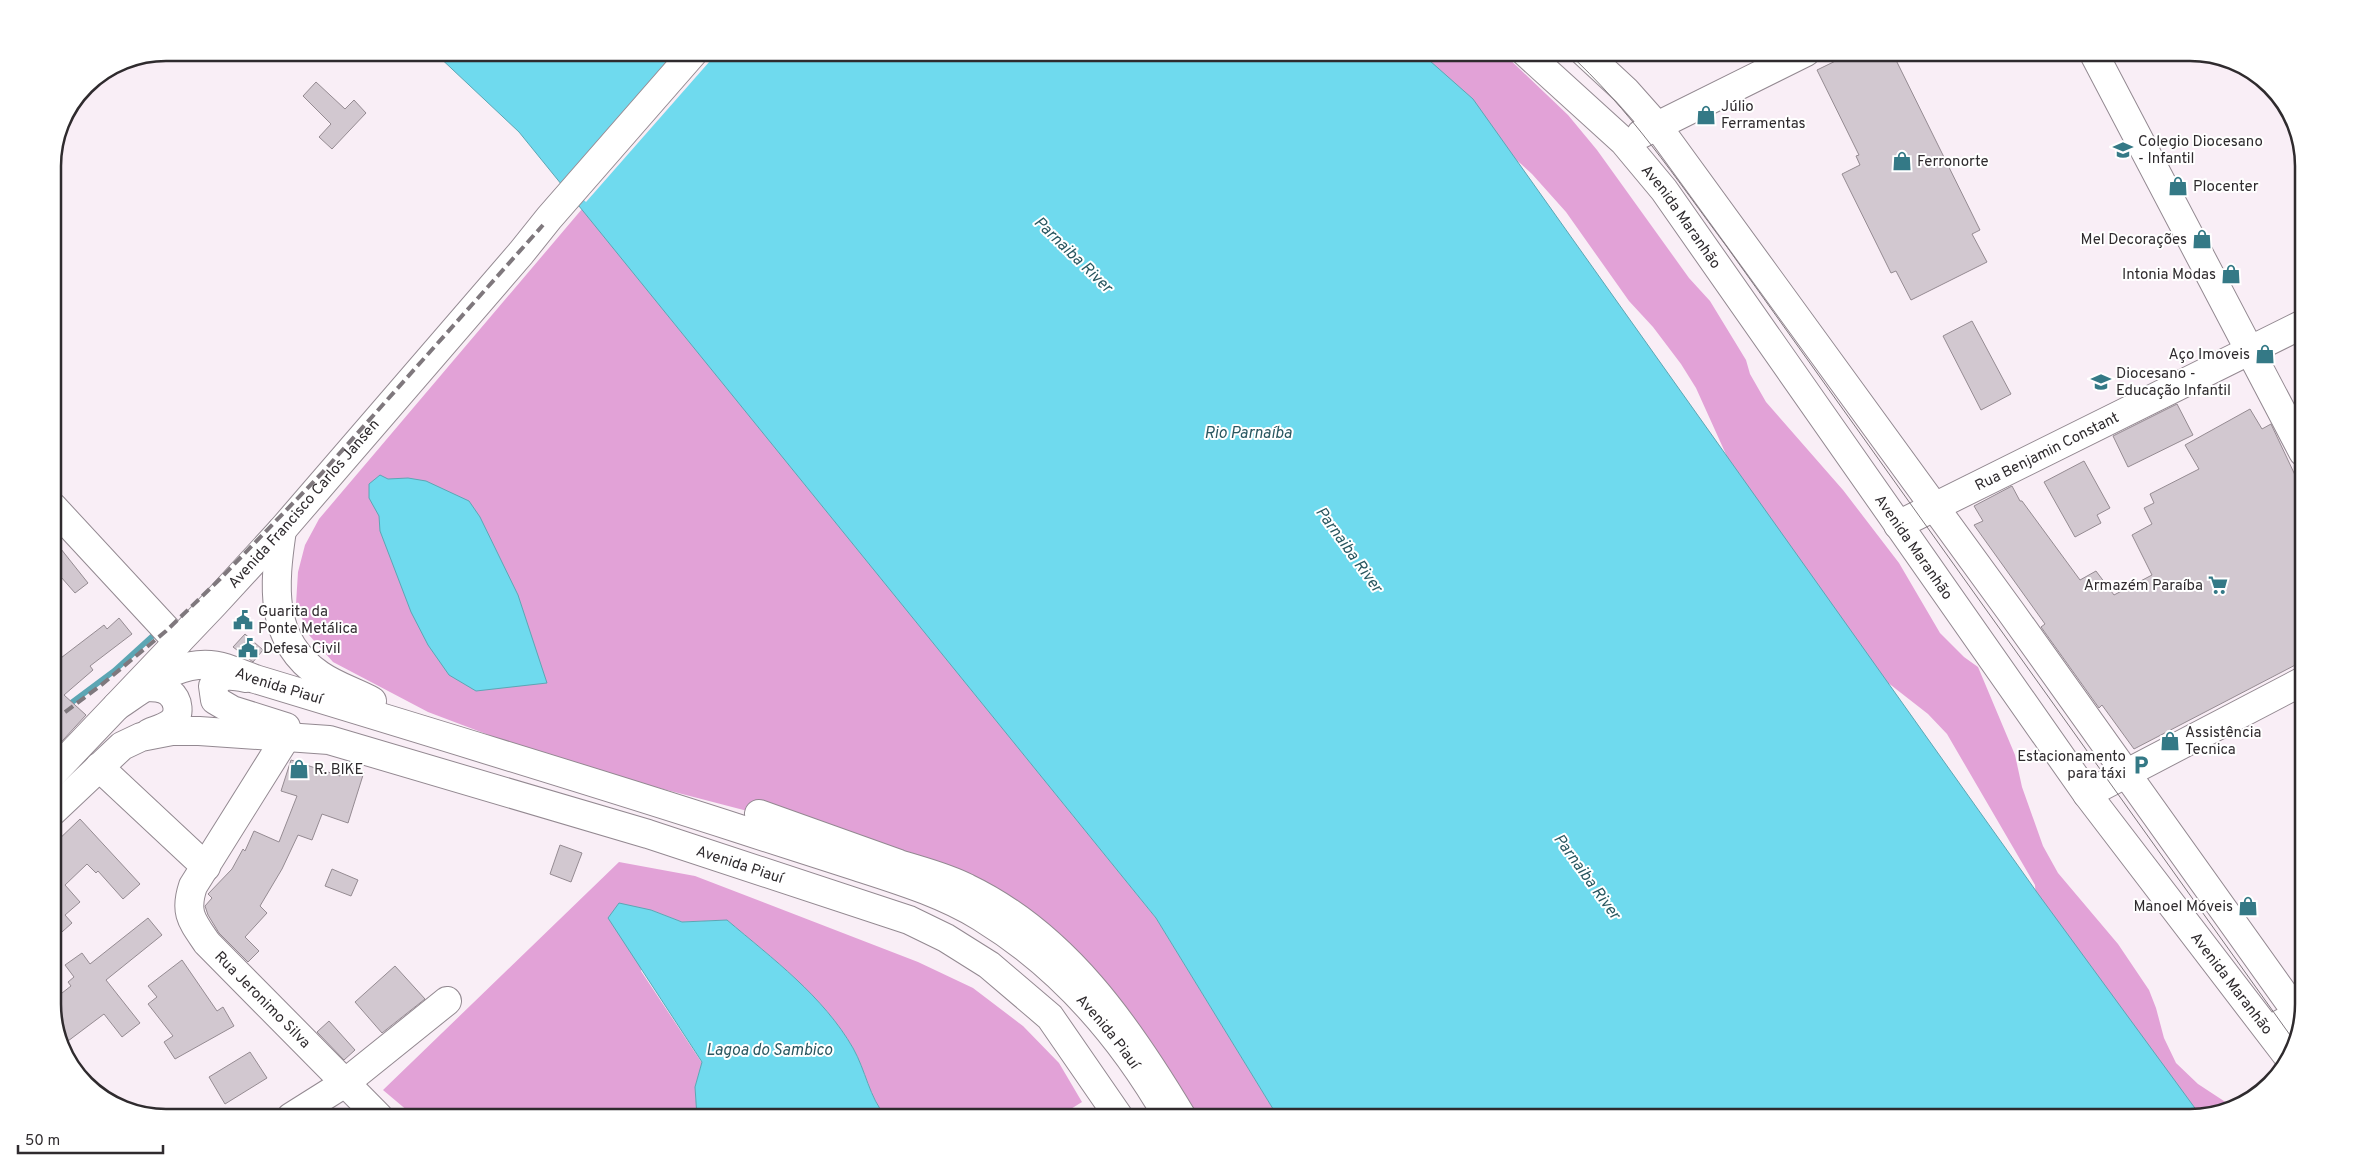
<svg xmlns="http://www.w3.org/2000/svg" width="2356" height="1170" font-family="Overpass,sans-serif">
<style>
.forest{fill:#e2a2d7}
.water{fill:#6fdaee;stroke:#5ca6b4}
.pier{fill:#f9eef6}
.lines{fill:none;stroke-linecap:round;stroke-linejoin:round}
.stream{stroke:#5ca6b4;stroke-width:5.5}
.building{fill:#d2c8d0;stroke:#958b92}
.minor-casing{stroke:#938991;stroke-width:30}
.major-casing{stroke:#938991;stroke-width:30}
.minor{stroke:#fff;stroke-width:28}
.major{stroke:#fff;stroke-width:28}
.tram{stroke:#7f787d;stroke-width:1}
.rail{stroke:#7f787d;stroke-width:4;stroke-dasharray:10 5;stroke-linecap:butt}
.labels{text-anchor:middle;stroke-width:4;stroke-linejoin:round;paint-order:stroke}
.poi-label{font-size:15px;fill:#2f2b2e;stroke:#fff;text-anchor:start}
.street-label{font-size:15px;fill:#2f2b2e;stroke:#fff}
.water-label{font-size:16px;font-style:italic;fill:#295760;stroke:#fff}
.rim{fill:none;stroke:#2f2b2e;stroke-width:2.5}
</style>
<rect width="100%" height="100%" fill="#f9eef6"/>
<g class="forest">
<path d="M 1398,53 L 1503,53 L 1568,115 L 1597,150 L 1689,278 L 1710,301 L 1746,360 L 1750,374 L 1766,402 L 1843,490 L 1899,563 L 1940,633 L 1964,657 L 1978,667 L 2015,755 L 2022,787 L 2043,846 L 2058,873 L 2118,944 L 2149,990 L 2156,1008 L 2164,1038 L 2176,1063 L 2198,1084 L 2230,1105 L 2190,1117 L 2080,1116 L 2038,928 L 2035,885 L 1947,734 L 1928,714 L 1887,682 L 1743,492 L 1696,388 L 1681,364 L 1653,327 L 1629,301 L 1566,212 L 1532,174 Z"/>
<path d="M 582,209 L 1156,918 L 1278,1117 L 1182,1117 L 1065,958 L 759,814 L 563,763 L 428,712 L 333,662 L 309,635 L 296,604 L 298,572 L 305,545 L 319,519 Z"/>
<path d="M 619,862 L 695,876 L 918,962 L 973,988 L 1023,1026 L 1059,1063 L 1082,1102 L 1058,1117 L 886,1117 C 869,1097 866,1071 853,1048 C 823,996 773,959 727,920 L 682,922 L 651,910 L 641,971 L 702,1063 L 695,1087 L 697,1117 L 415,1117 L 383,1090 Z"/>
</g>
<g class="water">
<path d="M 435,53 L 1421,53 L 1473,99 L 2036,891 L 2200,1115 L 2190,1117 L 1278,1117 L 1156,918 L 519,132 Z"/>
<path d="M 380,475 L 388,479 L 408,478 L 426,481 L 469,501 L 480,517 L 518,595 L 547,683 L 476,691 L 449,675 L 428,645 L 411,612 L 380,531 L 379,516 L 369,498 L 369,484 Z"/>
<path d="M 619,903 L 651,910 L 682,922 L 727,920 C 773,959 823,996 853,1048 C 866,1071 869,1097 886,1117 L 697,1117 L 695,1087 L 702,1062 L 608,918 Z"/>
</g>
<path class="pier" d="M 674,53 L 717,53 L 586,202 L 562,181 Z"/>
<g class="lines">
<path class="stream" d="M 67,706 L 114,671 L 158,631"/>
</g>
<g class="building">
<path d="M 1854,52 L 1892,52 L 1980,230 L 1972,234 L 1987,262 L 1911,300 L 1896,271 L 1891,273 L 1842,174 L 1860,165 L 1856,156 L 1859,155 L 1817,70 Z"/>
<path d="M 316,82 L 345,109 L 354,100 L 366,113 L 332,149 L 319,137 L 331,124 L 303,96 Z"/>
<path d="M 1972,321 L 2011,394 L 1981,410 L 1943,336 Z"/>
<path d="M 2177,404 L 2193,435 L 2128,467 L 2113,436 Z"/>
<path d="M 2250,409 L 2262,429 L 2271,424 L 2303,492 L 2303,661 L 2134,749 L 2102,705 L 2099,708 L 2041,627 L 2045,624 L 1974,525 L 1983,521 L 1974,506 L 2012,486 L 2020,501 L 2022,501 L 2080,580 L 2096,571 L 2114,595 L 2152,575 L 2132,535 L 2152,524 L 2144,508 L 2154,503 L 2150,494 L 2199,469 L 2185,445 Z"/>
<path d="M 2084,461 L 2110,508 L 2097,515 L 2101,523 L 2075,537 L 2044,482 Z"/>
<path d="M 53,539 L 88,583 L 75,593 L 61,577 L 53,583 Z"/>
<path d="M 119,618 L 132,634 L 90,666 L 93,670 L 64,695 L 86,715 L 53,751 L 53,664 L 104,625 L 107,629 Z"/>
<path d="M 245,634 L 263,650 L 253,662 L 233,647 Z"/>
<path d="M 291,760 L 340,776 L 343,766 L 364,772 L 348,823 L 322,814 L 312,840 L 298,835 L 282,869 L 260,906 L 267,913 L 245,937 L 259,951 L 248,962 L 219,933 L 208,915 L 205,906 L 212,898 L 208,894 L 232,869 L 243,849 L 245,851 L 254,831 L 279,842 L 297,796 L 281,791 Z"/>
<path d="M 80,819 L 140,884 L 123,899 L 98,871 L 96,873 L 87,864 L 65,885 L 80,902 L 65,915 L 72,923 L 53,940 L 53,845 Z"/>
<path d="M 560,845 L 582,853 L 571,882 L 550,874 Z"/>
<path d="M 332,869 L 358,880 L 351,896 L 325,886 Z"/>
<path d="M 148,918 L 162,935 L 106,980 L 140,1023 L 122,1037 L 104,1014 L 64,1044 L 53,1012 L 53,1000 L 71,986 L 68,982 L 74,977 L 65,965 L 82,953 L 90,964 Z"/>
<path d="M 182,960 L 217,1011 L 223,1007 L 234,1026 L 175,1059 L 164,1042 L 173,1036 L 148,1004 L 157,997 L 148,986 Z"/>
<path d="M 395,966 L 425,999 L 382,1033 L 355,1002 Z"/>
<path d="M 329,1021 L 355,1050 L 344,1060 L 317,1032 Z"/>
<path d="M 250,1052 L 267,1078 L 225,1104 L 209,1077 Z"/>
</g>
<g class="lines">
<defs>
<g id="minor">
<path d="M 2093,52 L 2303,452"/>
<path d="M 53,507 L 178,642"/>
<path id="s1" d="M 1898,525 L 2303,324"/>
<path id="s2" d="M 285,739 L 193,886 C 184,913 192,921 207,943 L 379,1117"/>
<path d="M 99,767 L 206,867"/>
<path d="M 2087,794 L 2303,681"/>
<path d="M 759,814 C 806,831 852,847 899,864 C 921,871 946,877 967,888 C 1065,935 1128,1027 1182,1117"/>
<path d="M 2269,1030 L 2301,1013"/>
<path d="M 291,1117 L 345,1083 L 447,1001"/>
</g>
<g id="major">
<path id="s3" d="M 1525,52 L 1624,142 L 1664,190 L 2087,794 L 2289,1058"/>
<path d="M 1584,52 L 1626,91 L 1658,127 L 2011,612 L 2300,1017"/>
<path d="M 1641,134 L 1806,52"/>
<path d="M 282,530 C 274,584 268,640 320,675 C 336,686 355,692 372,701"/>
<path d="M 246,678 C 231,675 221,673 213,686 L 215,700 L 232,710 L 286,727"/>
<path d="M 146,687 C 154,687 162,687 169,692 C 179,700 181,715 171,723 C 165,728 156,730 149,733"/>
<path id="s4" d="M 117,706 C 150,684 184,655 226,668 C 235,671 245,675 255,679 C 417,728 579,777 740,829 C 778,841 817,854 855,866 C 898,880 942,893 981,917 C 1061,966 1122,1037 1168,1117"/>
<path id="s5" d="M 53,773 L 214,604 L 282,530 L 521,253 L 549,218 L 694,52"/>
<path id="s6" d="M 53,811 L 122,746 L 141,737 L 172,731 L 199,731 L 329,740 L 648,834 L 909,920 L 946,938 L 989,965 L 1050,1017 L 1119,1117"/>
</g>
</defs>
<use href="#minor" class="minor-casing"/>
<use href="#major" class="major-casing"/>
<use href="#minor" class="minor"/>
<use href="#major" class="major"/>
<path class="tram" d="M 1567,52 C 1630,109 1676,179 1727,247 L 2295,1042"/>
<path class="rail" d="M 53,721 L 100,686 L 166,631 L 220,579 L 322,473 L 543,225"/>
</g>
<defs>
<symbol id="shop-bare" viewBox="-9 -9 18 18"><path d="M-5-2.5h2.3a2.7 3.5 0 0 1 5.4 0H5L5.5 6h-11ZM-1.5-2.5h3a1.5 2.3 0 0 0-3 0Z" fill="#347986" stroke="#fff" stroke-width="2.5" paint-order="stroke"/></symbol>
<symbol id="school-bare" viewBox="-9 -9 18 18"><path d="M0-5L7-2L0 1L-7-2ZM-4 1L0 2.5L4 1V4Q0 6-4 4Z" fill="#347986" stroke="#fff" stroke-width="2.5" paint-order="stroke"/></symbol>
<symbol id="supermarket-bare" viewBox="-9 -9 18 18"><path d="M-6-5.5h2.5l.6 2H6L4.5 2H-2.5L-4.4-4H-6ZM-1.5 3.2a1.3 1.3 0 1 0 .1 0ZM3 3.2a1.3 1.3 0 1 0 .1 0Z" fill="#347986" stroke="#fff" stroke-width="2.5" paint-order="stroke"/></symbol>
<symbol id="civic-bare" viewBox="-9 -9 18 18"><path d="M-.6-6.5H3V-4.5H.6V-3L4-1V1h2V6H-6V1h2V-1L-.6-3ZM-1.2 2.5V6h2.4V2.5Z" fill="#347986" stroke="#fff" stroke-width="2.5" paint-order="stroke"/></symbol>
<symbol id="parking-bare" viewBox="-9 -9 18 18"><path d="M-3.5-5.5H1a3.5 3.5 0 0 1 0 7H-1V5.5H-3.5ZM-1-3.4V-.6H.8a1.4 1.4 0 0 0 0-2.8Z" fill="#347986" stroke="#fff" stroke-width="2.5" paint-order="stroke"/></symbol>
</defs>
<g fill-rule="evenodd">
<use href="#shop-bare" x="1692" y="101" width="28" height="28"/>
<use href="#school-bare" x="2109" y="136" width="28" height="28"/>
<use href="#shop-bare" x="1888" y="147" width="28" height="28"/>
<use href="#shop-bare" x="2164" y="172" width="28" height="28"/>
<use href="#shop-bare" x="2188" y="225" width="28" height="28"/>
<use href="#shop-bare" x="2217" y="260" width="28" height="28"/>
<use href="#shop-bare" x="2251" y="340" width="28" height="28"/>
<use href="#school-bare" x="2087" y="368" width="28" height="28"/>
<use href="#supermarket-bare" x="2204" y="571" width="28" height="28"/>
<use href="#civic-bare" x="229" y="606" width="28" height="28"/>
<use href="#civic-bare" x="234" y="634" width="28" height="28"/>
<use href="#shop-bare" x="2156" y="727" width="28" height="28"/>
<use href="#parking-bare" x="2127" y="751" width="28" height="28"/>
<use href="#shop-bare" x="285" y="755" width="28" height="28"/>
<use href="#shop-bare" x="2234" y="892" width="28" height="28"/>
</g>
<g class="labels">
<g class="poi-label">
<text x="1721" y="111">Júlio<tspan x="1721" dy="17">Ferramentas</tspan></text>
<text x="2138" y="146">Colegio Diocesano<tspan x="2138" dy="17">- Infantil</tspan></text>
<text x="1917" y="166">Ferronorte</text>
<text x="2193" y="191">Plocenter</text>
<text x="2187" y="244" text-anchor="end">Mel Decorações</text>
<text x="2216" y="279" text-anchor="end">Intonia Modas</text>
<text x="2250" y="359" text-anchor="end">Aço Imoveis</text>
<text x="2116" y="378">Diocesano -<tspan x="2116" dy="17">Educação Infantil</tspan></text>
<text x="2203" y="590" text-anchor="end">Armazém Paraíba</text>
<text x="258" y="616">Guarita da<tspan x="258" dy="17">Ponte Metálica</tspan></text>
<text x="263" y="653">Defesa Civil</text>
<text x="2185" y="737">Assistência<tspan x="2185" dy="17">Tecnica</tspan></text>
<text x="2126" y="761" text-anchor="end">Estacionamento<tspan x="2126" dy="17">para táxi</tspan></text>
<text x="314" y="774">R. BIKE</text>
<text x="2233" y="911" text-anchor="end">Manoel Móveis</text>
</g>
<g class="street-label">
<text dy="5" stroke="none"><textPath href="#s3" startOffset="228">Avenida Maranhão</textPath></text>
<text dy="5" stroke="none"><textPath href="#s1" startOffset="166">Rua Benjamin Constant</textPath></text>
<text dy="5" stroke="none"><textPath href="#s5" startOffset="368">Avenida Francisco Carlos Jansen</textPath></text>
<text dy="5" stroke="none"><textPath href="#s3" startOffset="632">Avenida Maranhão</textPath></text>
<text dy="5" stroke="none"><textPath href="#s4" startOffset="176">Avenida Piauí</textPath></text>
<text dy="5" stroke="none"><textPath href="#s6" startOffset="734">Avenida Piauí</textPath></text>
<text dy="5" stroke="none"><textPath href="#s3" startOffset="1172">Avenida Maranhão</textPath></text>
<text dy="5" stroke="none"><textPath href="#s2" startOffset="315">Rua Jeronimo Silva</textPath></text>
<text dy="5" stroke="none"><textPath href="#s4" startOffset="1088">Avenida Piauí</textPath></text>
</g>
<g class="water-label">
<text transform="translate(1074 254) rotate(44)" y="6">Parnaiba River</text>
<text x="1248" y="438">Rio Parnaíba</text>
<text transform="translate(1350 549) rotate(54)" y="6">Parnaiba River</text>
<text transform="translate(1588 876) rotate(54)" y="6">Parnaiba River</text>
<text x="769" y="1055">Lagoa do Sambico</text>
</g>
</g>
<path d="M0 0H2356V1170H0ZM166 61H2190A105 105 0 0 1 2295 166V1004A105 105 0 0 1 2190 1109H166A105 105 0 0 1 61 1004V166A105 105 0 0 1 166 61Z" fill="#fff" fill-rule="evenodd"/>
<path class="rim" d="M166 61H2190A105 105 0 0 1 2295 166V1004A105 105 0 0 1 2190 1109H166A105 105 0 0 1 61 1004V166A105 105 0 0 1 166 61Z"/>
<path d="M18 1145v8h145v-8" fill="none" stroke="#2f2b2e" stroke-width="2.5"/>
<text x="25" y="1145" font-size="15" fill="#2f2b2e" stroke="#ffffff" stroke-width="4" paint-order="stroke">50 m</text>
</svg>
